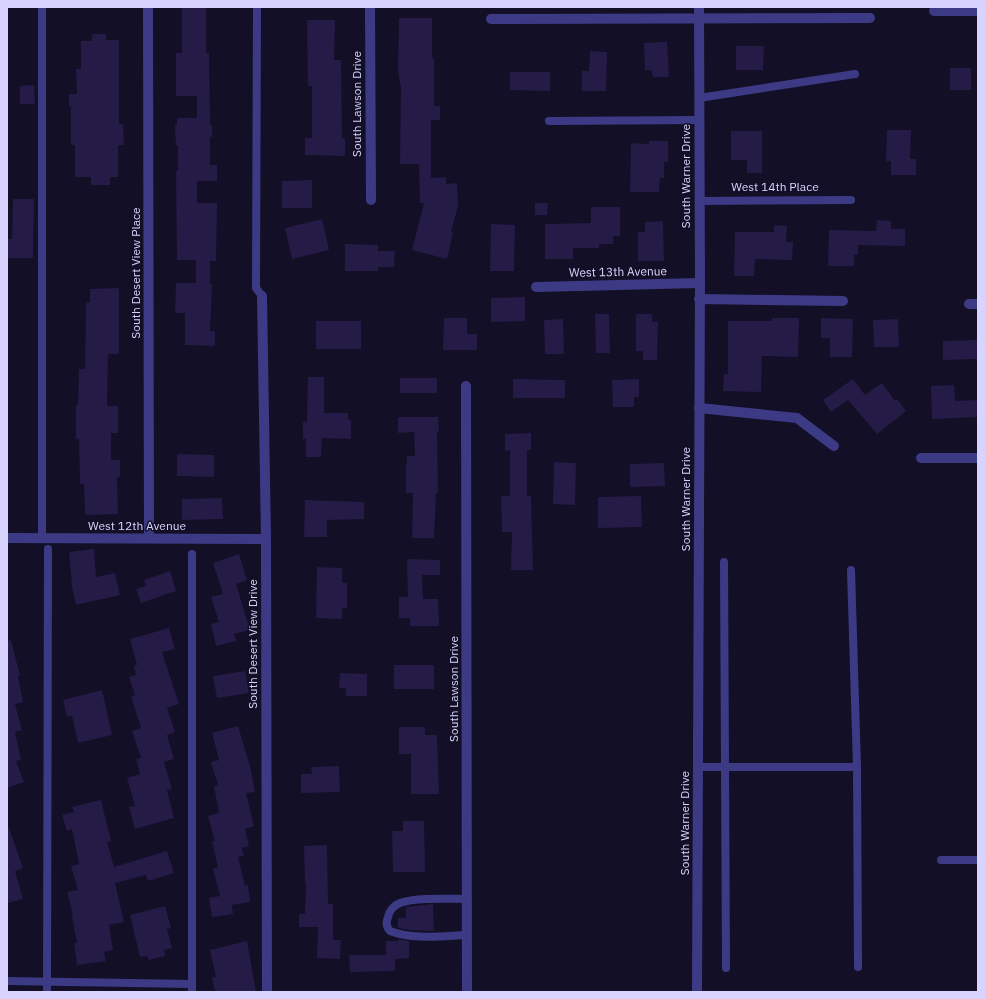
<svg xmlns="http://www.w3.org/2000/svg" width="985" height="999" font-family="'IBM Plex Sans',sans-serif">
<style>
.building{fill:#241b47}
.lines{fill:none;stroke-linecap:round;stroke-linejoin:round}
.lane{stroke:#3d3a85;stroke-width:8}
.street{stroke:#3d3a85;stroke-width:10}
.labels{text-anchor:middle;stroke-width:3;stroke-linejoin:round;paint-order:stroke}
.street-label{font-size:12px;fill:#d9d4ff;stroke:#130f26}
</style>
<rect width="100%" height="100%" fill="#130f26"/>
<g class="building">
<path d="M 182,7 L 206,7 L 206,53 L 209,53 L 210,118 L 210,125 L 212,125 L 212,137 L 210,137 L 210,165 L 217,165 L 217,181 L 197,181 L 197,203 L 217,203 L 216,261 L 210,261 L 210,284 L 212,284 L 210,331 L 215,331 L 215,346 L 185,345 L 185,313 L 175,313 L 176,283 L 196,283 L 196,260 L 177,260 L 176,171 L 178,171 L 178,145 L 176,145 L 175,125 L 177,125 L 177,118 L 197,118 L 197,96 L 176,96 L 176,53 L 182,53 Z"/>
<path d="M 399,18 L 432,18 L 432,57 L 434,60 L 434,106 L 440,106 L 440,120 L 431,120 L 431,178 L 446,177 L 446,184 L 457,183 L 458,206 L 451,232 L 453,233 L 447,259 L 412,250 L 424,203 L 420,203 L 419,164 L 400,164 L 401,85 L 400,85 L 398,68 Z"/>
<path d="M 307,20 L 335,20 L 334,60 L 341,60 L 342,138 L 345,139 L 345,156 L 305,155 L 305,138 L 312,138 L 312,86 L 308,86 Z"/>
<path d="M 92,34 L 106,34 L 106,40 L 119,40 L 119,124 L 123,124 L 124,145 L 118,145 L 118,177 L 110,177 L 110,185 L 91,185 L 91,177 L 75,177 L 75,145 L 71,145 L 71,106 L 69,106 L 69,94 L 77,94 L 76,69 L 81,69 L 81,41 L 92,41 Z"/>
<path d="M 661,42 L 667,42 L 669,77 L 653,77 L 651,70 L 645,70 L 644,43 Z"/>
<path d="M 736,46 L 764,46 L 763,70 L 736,70 Z"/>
<path d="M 590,51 L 607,52 L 606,91 L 582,91 L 582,71 L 589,71 Z"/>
<rect x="950" y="68" width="21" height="22"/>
<path d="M 510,72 L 550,72 L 550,91 L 510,90 Z"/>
<path d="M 34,85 L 35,104 L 20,104 L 20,86 Z"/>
<path d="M 887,130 L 911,130 L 910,159 L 916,159 L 916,175 L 891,175 L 891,161 L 886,161 Z"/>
<path d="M 731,131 L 762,131 L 762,173 L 747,173 L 747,160 L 731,160 Z"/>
<path d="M 649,141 L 668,141 L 668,162 L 664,162 L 664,178 L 660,178 L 659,192 L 630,192 L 631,143 L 649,144 Z"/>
<path d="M 312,180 L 312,208 L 282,208 L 282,181 Z"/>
<path d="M 13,199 L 34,199 L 33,258 L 7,258 L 7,239 L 12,239 Z"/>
<path d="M 535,203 L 548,203 L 547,215 L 535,215 Z"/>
<path d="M 591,207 L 620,207 L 620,236 L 613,236 L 613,244 L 599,244 L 599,248 L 573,248 L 573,259 L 545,259 L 545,224 L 591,223 Z"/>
<path d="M 322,219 L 329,250 L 292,259 L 285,228 Z"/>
<path d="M 877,220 L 891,221 L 891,229 L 905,229 L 905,246 L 858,245 L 858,255 L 854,255 L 854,266 L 828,266 L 829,230 L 876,231 Z"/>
<path d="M 663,221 L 664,261 L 638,261 L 638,232 L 645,232 L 645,222 Z"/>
<path d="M 491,224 L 515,225 L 514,271 L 490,271 Z"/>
<path d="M 774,225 L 787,226 L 786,242 L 793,242 L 792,260 L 755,259 L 754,276 L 734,276 L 735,232 L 774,232 Z"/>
<path d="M 345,244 L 378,245 L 378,251 L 395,251 L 394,267 L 378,267 L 378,271 L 345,271 Z"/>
<path d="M 119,288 L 119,354 L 108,354 L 107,406 L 118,406 L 118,433 L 111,433 L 111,460 L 120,460 L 120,477 L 117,477 L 118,514 L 85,515 L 84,484 L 80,484 L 79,439 L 76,439 L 76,405 L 78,405 L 79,369 L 85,369 L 86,303 L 90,303 L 90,289 Z"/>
<path d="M 525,297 L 525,321 L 491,322 L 491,298 Z"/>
<path d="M 595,314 L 609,314 L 610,353 L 596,353 Z"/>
<path d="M 636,314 L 652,314 L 652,322 L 658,322 L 657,360 L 643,360 L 643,351 L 636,351 Z"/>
<path d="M 444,318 L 467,318 L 467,334 L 477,334 L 477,350 L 443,350 Z"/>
<path d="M 772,318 L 799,318 L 798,357 L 762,356 L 761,392 L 723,391 L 724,374 L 728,374 L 728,321 L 772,321 Z"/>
<path d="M 821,318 L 853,319 L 852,357 L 830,357 L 830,338 L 821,338 Z"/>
<path d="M 563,319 L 564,354 L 545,354 L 544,320 Z"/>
<path d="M 898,319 L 899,347 L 874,347 L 873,320 Z"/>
<rect x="316" y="321" width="45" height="28"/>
<path d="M 977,340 L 977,359 L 943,360 L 943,341 Z"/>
<path d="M 308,377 L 324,377 L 324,413 L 348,413 L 348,420 L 351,420 L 351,439 L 322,438 L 321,457 L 306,457 L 306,439 L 303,439 L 303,422 L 306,422 L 307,421 Z"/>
<rect x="400" y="378" width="37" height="15"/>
<path d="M 513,379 L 565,380 L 565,398 L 513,398 Z"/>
<path d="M 639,379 L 639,397 L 634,397 L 634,407 L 613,407 L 612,380 Z"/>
<path d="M 853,379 L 865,395 L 882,383 L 895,401 L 897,399 L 906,411 L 877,434 L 848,400 L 831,412 L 823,400 Z"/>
<path d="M 954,385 L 955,401 L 978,400 L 978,417 L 932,419 L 931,386 Z"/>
<path d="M 398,417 L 438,417 L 439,432 L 437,432 L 438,493 L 436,493 L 434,538 L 412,538 L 413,493 L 406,493 L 406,464 L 407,464 L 407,456 L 415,456 L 414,432 L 398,433 Z"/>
<path d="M 531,433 L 531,450 L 527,450 L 527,496 L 531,496 L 533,570 L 511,570 L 512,532 L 502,532 L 501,496 L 510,496 L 510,450 L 505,451 L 505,434 Z"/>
<path d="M 177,454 L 214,455 L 214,477 L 177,476 Z"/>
<path d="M 554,462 L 576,463 L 575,505 L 553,504 Z"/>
<path d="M 664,463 L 665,486 L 630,487 L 630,464 Z"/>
<path d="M 641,496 L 642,527 L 598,528 L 598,497 Z"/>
<path d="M 222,498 L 223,519 L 182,520 L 182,499 Z"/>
<path d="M 305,500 L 364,502 L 364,519 L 327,520 L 327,537 L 304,537 Z"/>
<path d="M 94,549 L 96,577 L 115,573 L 120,595 L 76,605 L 71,583 L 72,583 L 69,552 Z"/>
<path d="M 239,554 L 247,580 L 236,584 L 250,630 L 234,634 L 236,641 L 216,646 L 211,624 L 219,622 L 211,597 L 223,594 L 213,563 Z"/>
<path d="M 407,559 L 440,560 L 440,575 L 422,575 L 423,599 L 438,599 L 439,626 L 410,626 L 410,618 L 399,618 L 399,597 L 408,597 Z"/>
<path d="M 317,567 L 342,568 L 342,583 L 347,583 L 347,608 L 342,608 L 342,619 L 316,618 Z"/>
<path d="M 170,571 L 176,591 L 141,603 L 136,589 L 146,586 L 144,580 Z"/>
<path d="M 169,628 L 175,649 L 162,652 L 179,704 L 167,708 L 175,732 L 167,735 L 174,759 L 164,762 L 172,789 L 167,790 L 174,818 L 135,829 L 129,807 L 135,806 L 127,778 L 140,774 L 136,759 L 141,758 L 132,731 L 141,728 L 131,696 L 135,695 L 129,677 L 136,675 L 134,666 L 137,665 L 130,639 Z"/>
<path d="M 11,640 L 20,676 L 18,676 L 23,702 L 15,704 L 22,730 L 15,732 L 21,760 L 16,761 L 24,782 L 7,788 L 7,641 Z"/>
<rect x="394" y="665" width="40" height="24"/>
<path d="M 245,671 L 249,693 L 217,698 L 213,676 Z"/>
<path d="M 340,673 L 367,674 L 367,696 L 346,696 L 346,688 L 339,688 Z"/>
<path d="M 102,690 L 112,735 L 78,743 L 72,716 L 67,717 L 63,700 Z"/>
<path d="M 238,726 L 250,766 L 255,792 L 246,793 L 254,826 L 245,829 L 249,846 L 242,848 L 244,856 L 238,857 L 245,886 L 248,885 L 250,902 L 232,905 L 233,914 L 212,917 L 209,898 L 220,896 L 213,869 L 218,867 L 212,841 L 215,841 L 208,816 L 219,813 L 214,786 L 218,785 L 211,762 L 219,760 L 212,733 Z"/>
<path d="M 399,727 L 425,727 L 425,735 L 437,735 L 439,794 L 411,794 L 411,754 L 399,754 Z"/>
<path d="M 339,766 L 340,792 L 301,793 L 301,774 L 312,774 L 311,767 Z"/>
<path d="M 101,800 L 111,841 L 107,842 L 114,867 L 167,851 L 174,873 L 148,881 L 146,875 L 115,883 L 124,922 L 109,925 L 113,950 L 104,952 L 106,961 L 77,965 L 74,943 L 77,943 L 72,917 L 73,916 L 67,892 L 78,890 L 71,866 L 79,864 L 72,829 L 67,831 L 62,815 L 74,812 L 72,807 Z"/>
<path d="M 403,821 L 424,821 L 425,872 L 393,872 L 392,831 L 403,831 Z"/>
<path d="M 7,828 L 9,828 L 23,868 L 15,871 L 23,899 L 7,903 Z"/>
<path d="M 327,845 L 328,904 L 333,904 L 333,940 L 341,940 L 340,959 L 317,958 L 318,927 L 299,927 L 299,914 L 305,914 L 306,883 L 305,883 L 304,846 Z"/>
<path d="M 433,904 L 434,931 L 409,930 L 398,928 L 398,918 L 406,918 L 406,907 Z"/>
<path d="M 165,906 L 171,928 L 167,929 L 172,948 L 164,950 L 165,956 L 149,960 L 147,956 L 140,957 L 130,915 Z"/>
<path d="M 398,939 L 409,941 L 409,958 L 395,959 L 395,971 L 350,972 L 349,955 L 386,955 L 386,941 L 398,941 Z"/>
<path d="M 247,941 L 256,992 L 215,992 L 212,978 L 216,977 L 210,950 Z"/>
</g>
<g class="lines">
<g class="lane">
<path d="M 42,7 L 42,538"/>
<path d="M 257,7 L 256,288 L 262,296"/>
<path d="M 699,98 L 855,74"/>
<path d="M 549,121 L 699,120"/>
<path d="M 699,201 L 851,200"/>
<path d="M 724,562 L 726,968"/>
<path d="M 851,570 L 857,767 L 858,967"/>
<path d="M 698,767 L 857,767"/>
<path d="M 941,860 L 978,860"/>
<path d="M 467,899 C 448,899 417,897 400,903 C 394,905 389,911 388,917 C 386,922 386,927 390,931 C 413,940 442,936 467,935"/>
<path d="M 7,981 L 192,984"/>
<path d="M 47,992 L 48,549"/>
<path d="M 192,992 L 192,554"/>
</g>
<g class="street">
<path d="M 148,7 L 149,538"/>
<path d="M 370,7 L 371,200"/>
<path d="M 934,11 L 978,11"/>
<path d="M 491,19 L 870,18"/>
<path d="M 536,287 L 700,283"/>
<path d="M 262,296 L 266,539 L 267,992"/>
<path d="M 699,299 L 843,301"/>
<path d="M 969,304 L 978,304"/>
<path d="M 466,386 L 467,992"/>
<path d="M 699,408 L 797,418 L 834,446"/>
<path d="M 921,458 L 978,458"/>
<path d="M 7,538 L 266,539"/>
<path d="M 697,992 L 700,283 L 699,7"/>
</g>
</g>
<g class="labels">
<g class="street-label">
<text transform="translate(357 104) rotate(-90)" y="4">South Lawson Drive</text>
<text transform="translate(686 176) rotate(-90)" y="4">South Warner Drive</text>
<text x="775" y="191">West 14th Place</text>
<text transform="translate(618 272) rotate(-1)" y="4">West 13th Avenue</text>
<text transform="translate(136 273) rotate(-90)" y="4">South Desert View Place</text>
<text transform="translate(686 499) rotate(-90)" y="4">South Warner Drive</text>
<text x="137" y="530">West 12th Avenue</text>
<text transform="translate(253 644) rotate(-90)" y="4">South Desert View Drive</text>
<text transform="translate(454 689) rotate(-90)" y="4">South Lawson Drive</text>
<text transform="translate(685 823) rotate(-90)" y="4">South Warner Drive</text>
</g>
</g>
<rect width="985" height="999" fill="none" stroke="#d9d4ff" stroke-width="16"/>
</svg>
